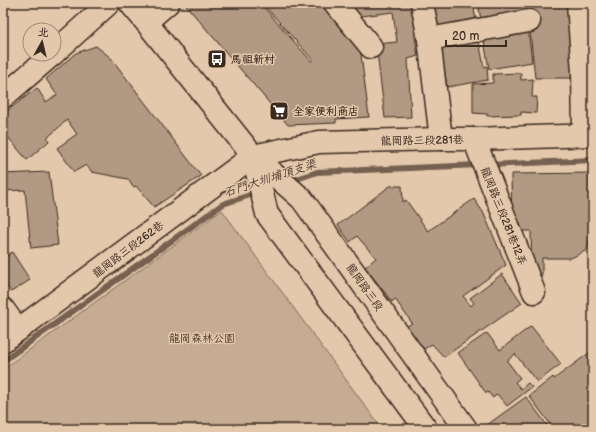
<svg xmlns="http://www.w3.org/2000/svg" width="596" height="432" font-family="'Balsamiq Sans','LXGW WenKai TC',sans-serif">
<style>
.green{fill:#c5ac92;stroke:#806b58}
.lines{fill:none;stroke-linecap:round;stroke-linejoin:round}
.stream{stroke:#76614f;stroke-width:6}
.building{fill:#b29983;stroke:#3b2a1e}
.minor-casing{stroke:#3b2a1e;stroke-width:25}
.major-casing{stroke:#3b2a1e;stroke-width:25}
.minor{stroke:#e4c8ac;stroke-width:22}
.major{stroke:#e4c8ac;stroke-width:22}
.labels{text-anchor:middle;stroke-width:3;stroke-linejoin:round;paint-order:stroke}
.poi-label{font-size:11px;font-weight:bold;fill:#3b2a1e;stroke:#e4c8ac;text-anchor:start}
.street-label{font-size:11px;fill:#3b2a1e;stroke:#e4c8ac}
.park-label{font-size:11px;fill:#49372a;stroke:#e4c8ac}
.water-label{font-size:12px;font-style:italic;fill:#4f3c2e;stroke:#e4c8ac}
</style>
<rect width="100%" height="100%" fill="#e4c8ac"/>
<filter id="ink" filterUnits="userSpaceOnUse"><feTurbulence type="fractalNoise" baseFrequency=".025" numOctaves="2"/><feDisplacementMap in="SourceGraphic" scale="8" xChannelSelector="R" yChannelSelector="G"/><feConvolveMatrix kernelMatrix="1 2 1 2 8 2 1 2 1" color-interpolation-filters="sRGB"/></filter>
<g filter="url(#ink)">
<path class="green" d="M 222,210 L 382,429 L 3,429 L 3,369 Z"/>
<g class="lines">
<g class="stream">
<path d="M 489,165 L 593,160"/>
<path d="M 288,182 L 317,172 L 479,165"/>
<path d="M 3,361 L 223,204 L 259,192"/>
</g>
</g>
<g class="building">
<path d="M 184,3 L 260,3 L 311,61 L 313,60 L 263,4 L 323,3 L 360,47 L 369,117 L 336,119 L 336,123 L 288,125 Z"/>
<path d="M 342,3 L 411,3 L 416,30 L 414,30 L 418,56 L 408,59 L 411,117 L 385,118 L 376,44 L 397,42 L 393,12 L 354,17 Z"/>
<path d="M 433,3 L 473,3 L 476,21 L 437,27 Z"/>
<path d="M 478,3 L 527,3 L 528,13 L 481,20 Z"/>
<path d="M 530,3 L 572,3 L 574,78 L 535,78 L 530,31 L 534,30 Z"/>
<path d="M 583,3 L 593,3 L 593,116 Z"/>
<path d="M 528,29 L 532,62 L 489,69 L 483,35 Z"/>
<path d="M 478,36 L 484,67 L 487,66 L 488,80 L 447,87 L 440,43 Z"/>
<path d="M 96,46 L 111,58 L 201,176 L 154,207 L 136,186 L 133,187 L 128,179 L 92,172 L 86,165 L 74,172 L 57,148 L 77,134 L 67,120 L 47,138 L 49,141 L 27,160 L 3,131 L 3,114 L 37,88 L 46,102 L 57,95 L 46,79 L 76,53 Z"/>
<path d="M 521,73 L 521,80 L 533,79 L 532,97 L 537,97 L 536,113 L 521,112 L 521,115 L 487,116 L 487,114 L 473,113 L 473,84 L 493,83 L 493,74 Z"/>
<path d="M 49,172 L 58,245 L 31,248 L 25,190 L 3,191 L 3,174 Z"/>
<path d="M 593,173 L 593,243 L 589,242 L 587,250 L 571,258 L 542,258 L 542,275 L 532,275 L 531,231 L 512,231 L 511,174 Z"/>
<path d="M 390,186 L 402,186 L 403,202 L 406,200 L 428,231 L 474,199 L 483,212 L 506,265 L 463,296 L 471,306 L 474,303 L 470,298 L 502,274 L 522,303 L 444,357 L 432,344 L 424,349 L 406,327 L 412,323 L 395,299 L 392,302 L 365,267 L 376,258 L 357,236 L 350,242 L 338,225 Z"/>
<path d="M 12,252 L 30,280 L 11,292 L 3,281 L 3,259 Z"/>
<path d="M 531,326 L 561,364 L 537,382 L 515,354 L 507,361 L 520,378 L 515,382 L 521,389 L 528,383 L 532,387 L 507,406 L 497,394 L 493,398 L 488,392 L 486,393 L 458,353 L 487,333 L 500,350 Z"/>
<path d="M 593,350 L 593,421 L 582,429 L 554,429 L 529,396 L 553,377 L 554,379 Z"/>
<path d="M 526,397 L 550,429 L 485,429 L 484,427 Z"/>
</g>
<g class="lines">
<defs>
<g id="minor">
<path d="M 335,3 L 371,47"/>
<path d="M 422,3 L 429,39 L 441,139"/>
<path d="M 578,3 L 583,72 L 584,135"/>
<path d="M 146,22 L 168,3"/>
<path d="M 429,39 L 529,21"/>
<path d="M 54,53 L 109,3"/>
<path d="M 3,97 L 53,54"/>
<path d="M 474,139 L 534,292"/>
<path d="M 3,309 L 18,330"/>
<path d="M 3,341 L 253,156 L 319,142 L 441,139 L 474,139 L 593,135"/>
</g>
<g id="major">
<path d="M 130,3 L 146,22 L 253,156 L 302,199 L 466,429"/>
<path d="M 253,156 L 267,214 L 426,429"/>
</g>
</defs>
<use href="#minor" class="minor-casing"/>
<use href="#major" class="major-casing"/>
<use href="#minor" class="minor"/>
<use href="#major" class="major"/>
</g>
</g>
<defs>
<symbol id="bus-square" viewBox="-11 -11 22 22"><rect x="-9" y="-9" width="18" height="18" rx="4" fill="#3b2a1e" stroke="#e4c8ac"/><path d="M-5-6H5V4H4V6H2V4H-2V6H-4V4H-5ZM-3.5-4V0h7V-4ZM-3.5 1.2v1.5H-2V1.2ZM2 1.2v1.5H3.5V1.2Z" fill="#fff"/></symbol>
<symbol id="supermarket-square" viewBox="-11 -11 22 22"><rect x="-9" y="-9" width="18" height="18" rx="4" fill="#3b2a1e" stroke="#e4c8ac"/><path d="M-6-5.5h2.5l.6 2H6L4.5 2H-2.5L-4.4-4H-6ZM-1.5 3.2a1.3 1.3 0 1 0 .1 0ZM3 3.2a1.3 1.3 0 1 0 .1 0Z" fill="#fff"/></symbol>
</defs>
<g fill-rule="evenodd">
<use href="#bus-square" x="206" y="48" width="22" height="22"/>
<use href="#supermarket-square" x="268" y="100" width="22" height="22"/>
</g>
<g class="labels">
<g class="poi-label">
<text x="231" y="63">馬祖新村</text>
<text x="293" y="115">全家便利商店</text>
</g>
<g class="street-label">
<text transform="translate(422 140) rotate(-1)" y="4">龍岡路三段281巷</text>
<text transform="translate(504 216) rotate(68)" y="4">龍岡路三段281巷12弄</text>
<text transform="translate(128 249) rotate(-37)" y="4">龍岡路三段262巷</text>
<text transform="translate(365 287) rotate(55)" y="4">龍岡路三段</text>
</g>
<g class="park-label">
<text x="202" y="342">龍岡森林公園</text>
</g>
<g class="water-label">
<text transform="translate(270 178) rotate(-18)" y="4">石門大圳埔頂支渠</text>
</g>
</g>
<rect width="596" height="432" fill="none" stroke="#e4c8ac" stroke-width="16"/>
<rect x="8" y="8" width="580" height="416" fill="none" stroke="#3b2a1e" stroke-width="1.5" filter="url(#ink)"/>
<g transform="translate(42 42) rotate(8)"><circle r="19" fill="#e4c8ac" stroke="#a08973"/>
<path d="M0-3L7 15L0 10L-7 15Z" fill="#3b2a1e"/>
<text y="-6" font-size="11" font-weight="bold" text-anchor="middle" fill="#3b2a1e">北</text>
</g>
<path d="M446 40v6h60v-6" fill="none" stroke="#3b2a1e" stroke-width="2"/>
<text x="452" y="40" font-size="12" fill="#3b2a1e" stroke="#e4c8ac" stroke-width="3" paint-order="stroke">20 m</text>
</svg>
